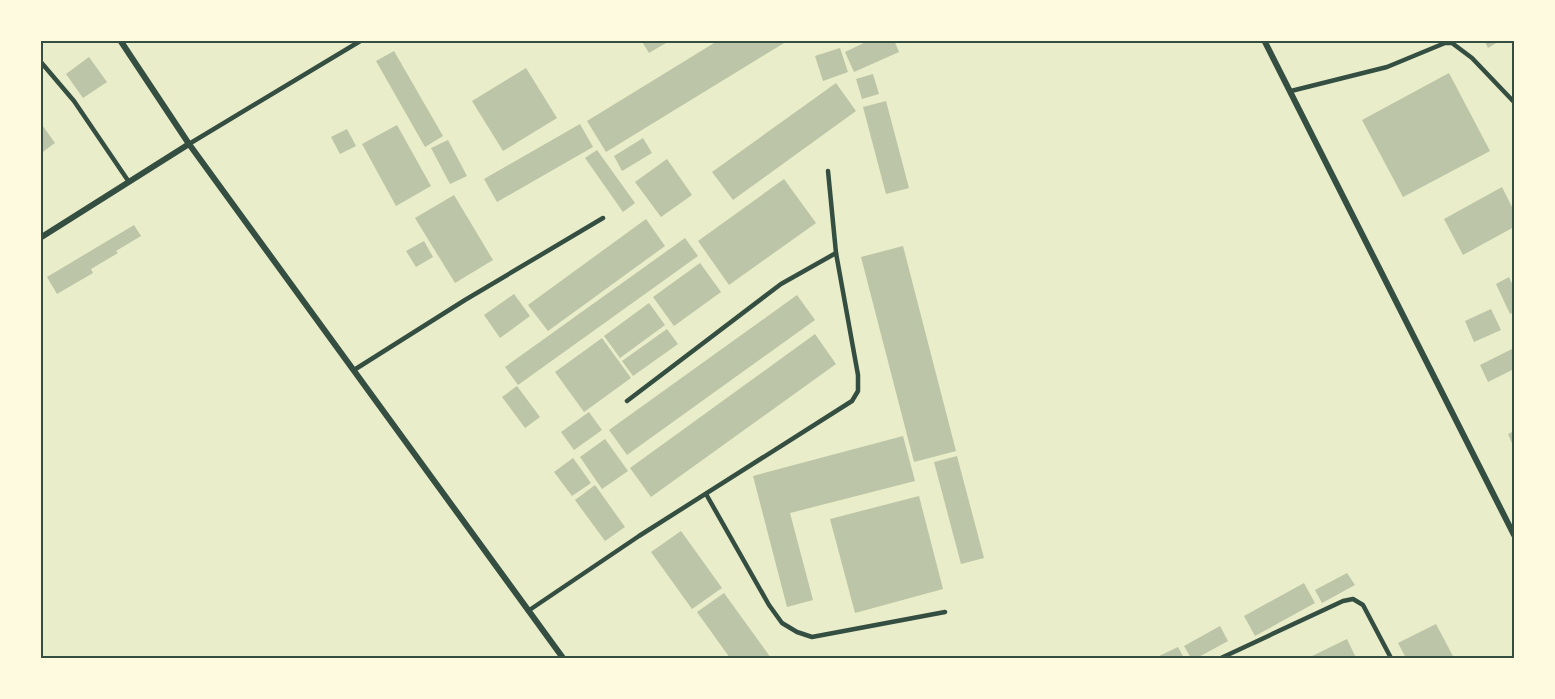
<svg xmlns="http://www.w3.org/2000/svg" width="1555" height="699" font-family="Karla,sans-serif">
<style>
.building{fill:#bcc5a7}
.lines{fill:none;stroke-linecap:round;stroke-linejoin:round}
.service{stroke:#344e41;stroke-width:4.5}
.minor{stroke:#344e41;stroke-width:6}
.neatline{fill:none;stroke:#344e41;stroke-width:2}
</style>
<rect width="100%" height="100%" fill="#e9edc9"/>
<g class="building">
<path d="M 641,40 L 671,40 L 649,53 Z"/>
<path d="M 719,40 L 789,40 L 606,152 L 587,121 Z"/>
<path d="M 870,40 L 894,40 L 899,52 L 854,72 L 845,52 Z"/>
<path d="M 1484,40 L 1501,40 L 1488,48 Z"/>
<path d="M 840,48 L 848,72 L 823,81 L 815,56 Z"/>
<path d="M 394,51 L 443,136 L 425,147 L 376,61 Z"/>
<path d="M 89,57 L 107,82 L 83,98 L 66,74 Z"/>
<path d="M 526,68 L 557,118 L 503,151 L 472,101 Z"/>
<path d="M 1449,73 L 1490,151 L 1403,197 L 1362,120 Z"/>
<path d="M 873,74 L 879,94 L 862,99 L 856,79 Z"/>
<path d="M 836,83 L 856,111 L 733,200 L 712,172 Z"/>
<path d="M 886,101 L 909,188 L 886,194 L 863,107 Z"/>
<path d="M 40,122 L 55,143 L 40,154 Z"/>
<path d="M 580,124 L 593,147 L 497,202 L 484,179 Z"/>
<path d="M 397,125 L 431,186 L 396,206 L 362,144 Z"/>
<path d="M 347,129 L 356,146 L 340,154 L 331,137 Z"/>
<path d="M 643,138 L 652,153 L 622,171 L 614,156 Z"/>
<path d="M 448,140 L 467,176 L 450,184 L 431,148 Z"/>
<path d="M 597,150 L 635,203 L 623,212 L 585,158 Z"/>
<path d="M 667,159 L 692,195 L 661,217 L 635,182 Z"/>
<path d="M 784,179 L 816,223 L 729,285 L 698,241 Z"/>
<path d="M 1502,187 L 1514,211 L 1514,227 L 1463,255 L 1444,219 Z"/>
<path d="M 454,195 L 493,260 L 455,283 L 415,218 Z"/>
<path d="M 646,219 L 665,246 L 548,331 L 528,305 Z"/>
<path d="M 134,225 L 141,236 L 116,251 L 118,253 L 91,269 L 93,273 L 57,294 L 47,277 Z"/>
<path d="M 685,238 L 698,256 L 518,385 L 505,367 Z"/>
<path d="M 424,241 L 433,257 L 416,267 L 406,251 Z"/>
<path d="M 903,246 L 956,451 L 914,462 L 861,257 Z"/>
<path d="M 700,263 L 721,292 L 674,326 L 653,297 Z"/>
<path d="M 1509,277 L 1514,288 L 1514,312 L 1510,314 L 1496,284 Z"/>
<path d="M 514,294 L 530,316 L 500,338 L 484,315 Z"/>
<path d="M 797,295 L 815,320 L 627,455 L 609,430 Z"/>
<path d="M 649,303 L 665,325 L 620,358 L 604,336 Z"/>
<path d="M 1491,309 L 1501,330 L 1474,342 L 1465,321 Z"/>
<path d="M 667,329 L 678,344 L 633,376 L 622,361 Z"/>
<path d="M 815,334 L 836,364 L 651,497 L 630,468 Z"/>
<path d="M 602,338 L 631,378 L 584,412 L 555,372 Z"/>
<path d="M 1514,348 L 1514,369 L 1488,382 L 1480,365 Z"/>
<path d="M 517,386 L 540,417 L 525,428 L 502,397 Z"/>
<path d="M 589,412 L 602,430 L 574,450 L 561,432 Z"/>
<path d="M 1514,431 L 1514,448 L 1508,434 Z"/>
<path d="M 903,436 L 915,481 L 790,513 L 813,600 L 787,607 L 753,476 Z"/>
<path d="M 605,439 L 628,471 L 602,489 L 580,457 Z"/>
<path d="M 957,456 L 984,558 L 961,564 L 934,462 Z"/>
<path d="M 573,458 L 591,483 L 572,496 L 554,472 Z"/>
<path d="M 595,485 L 625,527 L 605,541 L 575,500 Z"/>
<path d="M 919,496 L 943,589 L 855,613 L 830,519 Z"/>
<path d="M 681,531 L 722,588 L 692,609 L 651,552 Z"/>
<path d="M 1347,573 L 1355,585 L 1322,603 L 1315,590 Z"/>
<path d="M 1304,583 L 1315,603 L 1255,636 L 1244,616 Z"/>
<path d="M 724,593 L 771,658 L 730,658 L 697,612 Z"/>
<path d="M 1436,624 L 1454,658 L 1406,658 L 1398,643 Z"/>
<path d="M 1220,626 L 1228,641 L 1197,658 L 1191,658 L 1184,646 Z"/>
<path d="M 1347,639 L 1356,658 L 1308,658 Z"/>
<path d="M 1178,647 L 1184,658 L 1155,658 Z"/>
</g>
<g class="lines">
<g class="service">
<path d="M 40,61 L 74,101 L 129,182"/>
<path d="M 1291,91 L 1387,67 L 1445,43 L 1452,43 L 1472,58 L 1514,102"/>
<path d="M 189,144 L 362,40"/>
<path d="M 354,370 L 465,300 L 603,218"/>
<path d="M 627,401 L 781,284 L 836,253"/>
<path d="M 706,494 L 769,605 L 782,623 L 797,632 L 812,637 L 945,612"/>
<path d="M 528,611 L 639,536 L 852,401 L 858,391 L 858,375 L 836,253 L 828,171"/>
<path d="M 1221,658 L 1343,601 L 1353,599 L 1363,605 L 1391,658"/>
</g>
<g class="minor">
<path d="M 120,40 L 189,144 L 563,658"/>
<path d="M 1264,40 L 1514,535"/>
<path d="M 40,238 L 189,144"/>
</g>
</g>
<rect width="1555" height="699" fill="none" stroke="#fefae0" stroke-width="84"/>
<rect x="42" y="42" width="1471" height="615" class="neatline"/>
</svg>
